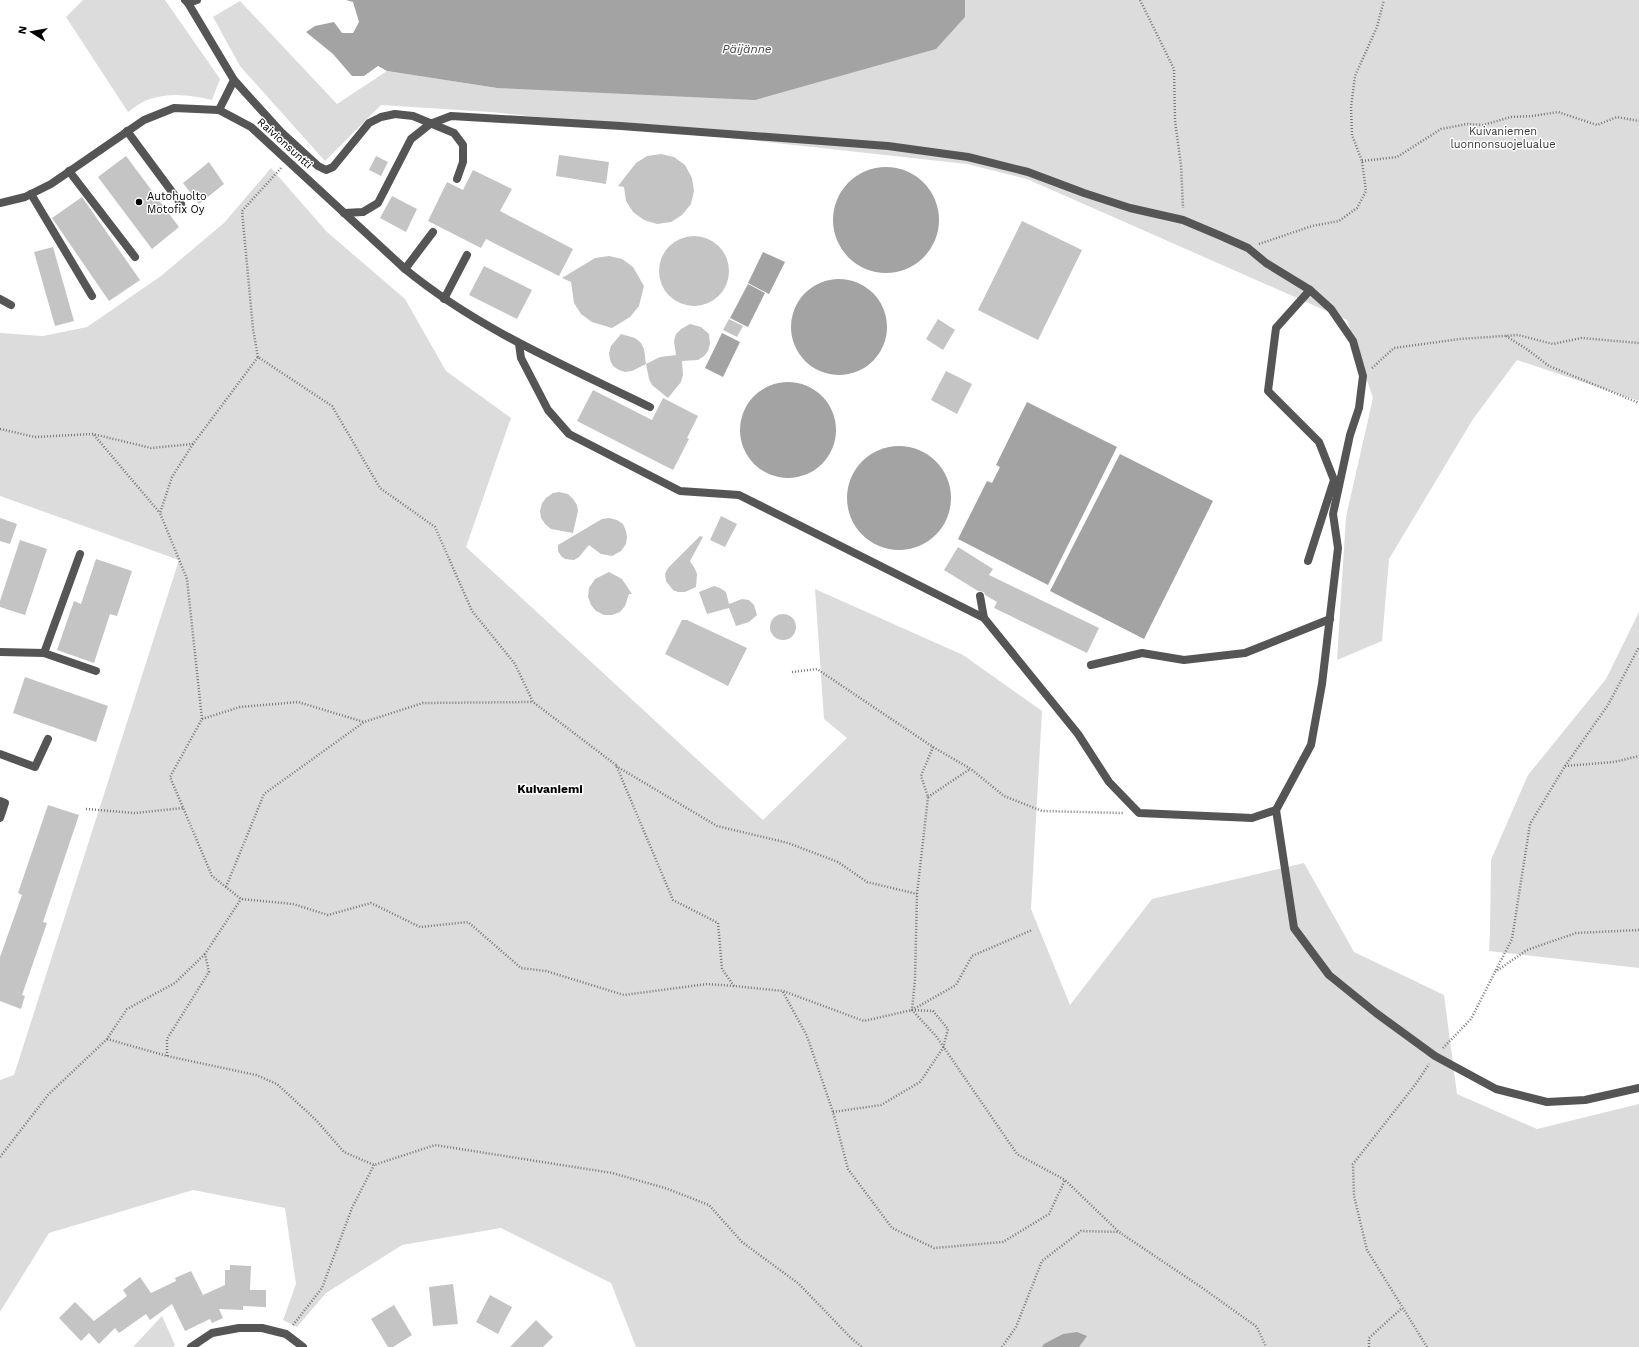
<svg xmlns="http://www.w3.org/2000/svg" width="1639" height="1347" font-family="'Work Sans',sans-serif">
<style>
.green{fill:#dcdcdc}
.water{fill:#a3a3a3}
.building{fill:#c4c4c4}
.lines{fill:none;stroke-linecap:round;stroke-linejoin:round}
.path{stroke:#777;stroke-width:2.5;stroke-dasharray:1 2;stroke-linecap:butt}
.service{stroke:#555;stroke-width:8}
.minor{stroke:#555;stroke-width:8}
.poi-dot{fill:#000;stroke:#fff;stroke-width:1.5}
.labels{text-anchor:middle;stroke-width:3;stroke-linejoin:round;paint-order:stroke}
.park-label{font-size:11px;fill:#333;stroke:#fff}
.street-label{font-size:11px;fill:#000;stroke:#fff}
.poi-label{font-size:11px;fill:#000;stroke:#fff;text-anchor:start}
.water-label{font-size:12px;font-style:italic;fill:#444;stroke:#fff}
.neighbourhood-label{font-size:12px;font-weight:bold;fill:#000;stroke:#fff}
</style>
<rect width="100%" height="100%" fill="#fff"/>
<g class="green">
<path d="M 83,0 L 165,0 L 220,79 L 212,100 C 191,95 171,92 150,99 C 142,101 134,108 128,112 L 66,17 Z"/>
<path d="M 965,0 L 1639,0 L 1639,401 L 1517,360 L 1473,419 L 1389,559 L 1382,641 L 1337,660 L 1346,517 L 1373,398 L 1347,320 L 1027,179 L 967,164 L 491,112 L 381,105 L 325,161 L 240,66 L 213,17 L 240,1 L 337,104 L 387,71 L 497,88 L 965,17 Z"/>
<path d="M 271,168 L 327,232 L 405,299 L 446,371 L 511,418 L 466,547 L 763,820 L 847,738 L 824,719 L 815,589 L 963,655 L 1042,711 L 1031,909 L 1070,1005 L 1152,899 L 1304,863 L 1354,952 L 1444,995 L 1457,1094 L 1537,1129 L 1639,1104 L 1639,1347 L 636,1347 L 611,1283 L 501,1228 L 402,1245 L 326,1293 L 297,1327 L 283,1320 L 296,1284 L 285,1208 L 193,1190 L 49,1233 L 0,1312 L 0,1080 L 14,1075 L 179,560 L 0,496 L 0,333 L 43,336 L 87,327 L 161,276 L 224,223 Z"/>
<path d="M 1639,612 L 1639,968 L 1489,951 L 1490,932 L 1491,860 L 1528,775 L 1606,679 Z"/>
<path d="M 162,1316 L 175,1345 L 173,1347 L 133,1347 Z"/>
</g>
<g class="water">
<path d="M 346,0 L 965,0 L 965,17 L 936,49 L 755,100 L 497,88 L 387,71 L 378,66 L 364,76 L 352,76 L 333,54 L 306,32 L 315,26 L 334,22 L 342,33 L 353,33 L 359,22 L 353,2 Z"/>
<circle cx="886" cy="220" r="53"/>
<path d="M 763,252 L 785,262 L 769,294 L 748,283 Z"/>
<circle cx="839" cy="327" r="48"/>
<path d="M 748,284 L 765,293 L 748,327 L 730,318 Z"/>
<path d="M 722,333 L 740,342 L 723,377 L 705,368 Z"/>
<circle cx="788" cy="430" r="48"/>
<path d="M 1027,402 L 1117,447 L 1048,585 L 958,539 L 987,481 L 992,483 L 1000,467 L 996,465 Z"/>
<circle cx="899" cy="498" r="52"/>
<path d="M 1120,454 L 1213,501 L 1144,639 L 1050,591 Z"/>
<path d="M 1077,1332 L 1087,1336 L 1079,1347 L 1042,1347 L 1044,1344 L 1063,1334 Z"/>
</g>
<g class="building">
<path d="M 661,154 L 674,157 L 685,165 L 692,178 L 694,191 L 691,204 L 682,215 L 671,222 L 657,224 L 644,220 L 633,212 L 626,201 L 624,187 L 618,186 L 636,163 L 647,156 Z"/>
<path d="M 559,155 L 609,162 L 606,184 L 556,176 Z"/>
<path d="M 126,156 L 179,227 L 152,249 L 98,177 Z"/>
<path d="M 376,156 L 388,162 L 381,176 L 369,170 Z"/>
<path d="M 209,162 L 224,184 L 199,204 L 183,183 Z"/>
<path d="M 473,170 L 512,189 L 500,211 L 573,249 L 559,276 L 486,239 L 481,248 L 428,221 L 447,182 L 463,190 Z"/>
<path d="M 392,196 L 417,209 L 406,232 L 380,218 Z"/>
<path d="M 82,197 L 140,280 L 109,301 L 52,218 Z"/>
<path d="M 1022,221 L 1082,250 L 1038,340 L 978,310 Z"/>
<circle cx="694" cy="271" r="35"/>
<path d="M 53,247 L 74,321 L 55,326 L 34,252 Z"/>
<path d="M 609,256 L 622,259 L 633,267 L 644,286 L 639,306 L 630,317 L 612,328 L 592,322 L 581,314 L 574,303 L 571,282 L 562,278 L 595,258 Z"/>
<path d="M 484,266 L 532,290 L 517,319 L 469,295 Z"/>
<path d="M 729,319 L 743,326 L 737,337 L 723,330 Z"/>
<path d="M 938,319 L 955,330 L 943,350 L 926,339 Z"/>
<path d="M 690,324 L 701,327 L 709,334 L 710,344 L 708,351 L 704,356 L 698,360 L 682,361 L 683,375 L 681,382 L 668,398 L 652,385 L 649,379 L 646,364 L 660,357 L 676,355 L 674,341 L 676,334 L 681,329 Z"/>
<path d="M 621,334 L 635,338 L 641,343 L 644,349 L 646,364 L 632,371 L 625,372 L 619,370 L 613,366 L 610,360 L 609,353 L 611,346 Z"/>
<path d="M 946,371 L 972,384 L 957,414 L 931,400 Z"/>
<path d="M 593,390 L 652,420 L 663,398 L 698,416 L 687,438 L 689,439 L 673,470 L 577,421 Z"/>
<path d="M 559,492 L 568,494 L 573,499 L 577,505 L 578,511 L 573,533 L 551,529 L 545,524 L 541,518 L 540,511 L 542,503 L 546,498 L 553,493 Z"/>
<path d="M 721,516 L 737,524 L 725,547 L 710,540 Z"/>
<path d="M 0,518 L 17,524 L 10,544 L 0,541 Z"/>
<path d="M 609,518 L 617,520 L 623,524 L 626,531 L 627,537 L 626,544 L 621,551 L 612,556 L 601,554 L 589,545 L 579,557 L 574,560 L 565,559 L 561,556 L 558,551 L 558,545 L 602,519 Z"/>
<path d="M 700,536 L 703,537 L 690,561 L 695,569 L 697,574 L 696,587 L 685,592 L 678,592 L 673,590 L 666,581 L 665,574 L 668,568 Z"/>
<path d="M 20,540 L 47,549 L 25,615 L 0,607 L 0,601 Z"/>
<path d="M 958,547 L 993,569 L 989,575 L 1099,628 L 1087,653 L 994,608 L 997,602 L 985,595 L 984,592 L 978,591 L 944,570 Z"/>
<path d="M 96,559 L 132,571 L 117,616 L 110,614 L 94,663 L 57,650 L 74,601 L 81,604 Z"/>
<path d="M 609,572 L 622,579 L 632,594 L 629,594 L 625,606 L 620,612 L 612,615 L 604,615 L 596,611 L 591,605 L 588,597 L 589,588 L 595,579 Z"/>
<path d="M 714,586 L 720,588 L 726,592 L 729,604 L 742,599 L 749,600 L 754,605 L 757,615 L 749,622 L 736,626 L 729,608 L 707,614 L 699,592 Z"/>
<circle cx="783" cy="627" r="13"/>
<path d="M 682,620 L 687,620 L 747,648 L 728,686 L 665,654 Z"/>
<path d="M 25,677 L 108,706 L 96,742 L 13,713 Z"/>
<path d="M 48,805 L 79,815 L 43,922 L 47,923 L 22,995 L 25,996 L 21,1009 L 0,1001 L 0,957 L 22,895 L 18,893 Z"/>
<path d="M 230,1265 L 251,1266 L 250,1290 L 266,1290 L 266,1307 L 243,1306 L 243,1310 L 219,1309 L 223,1318 L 212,1323 L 210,1319 L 185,1331 L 172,1304 L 150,1320 L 146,1314 L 119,1333 L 115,1328 L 99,1344 L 89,1333 L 81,1341 L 59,1318 L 75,1302 L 94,1321 L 127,1296 L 123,1290 L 140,1277 L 151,1293 L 176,1281 L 175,1278 L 191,1271 L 203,1295 L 225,1285 L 225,1270 L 230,1270 Z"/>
<path d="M 453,1284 L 458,1324 L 433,1326 L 429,1287 Z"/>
<path d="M 490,1295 L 512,1307 L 498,1334 L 476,1322 Z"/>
<path d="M 394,1305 L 412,1335 L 393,1347 L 388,1347 L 371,1319 Z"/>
<path d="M 536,1320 L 553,1337 L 543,1347 L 510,1347 Z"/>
</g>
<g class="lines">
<g class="path">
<path d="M 1140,0 L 1174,69 L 1175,121 L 1181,165 L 1183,208"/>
<path d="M 1362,161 L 1397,157 L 1441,129 L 1467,124 L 1483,125 L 1511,117 L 1533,116 L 1558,112 L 1597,125 L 1617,117 L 1639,121"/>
<path d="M 1259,244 L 1312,226 L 1339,221 L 1357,208 L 1366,191 L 1362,161 L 1352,135 L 1351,107 L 1355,76 L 1377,27 L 1384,0"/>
<path d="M 1506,336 L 1528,350 L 1549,366 L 1639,403"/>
<path d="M 258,357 L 253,329 L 242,211 L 281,168"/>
<path d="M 1372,368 L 1394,348 L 1460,339 L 1518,335 L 1553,344 L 1581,338 L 1639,343"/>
<path d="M 0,429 L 35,437 L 93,434 L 151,448 L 193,444 L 258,357 L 332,406 L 380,488 L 435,527 L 472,611 L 515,664 L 533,702 L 616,765 L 673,900 L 718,923 L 722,969 L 734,986"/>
<path d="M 94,435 L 160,513"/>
<path d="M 193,444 L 172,477 L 160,513 L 187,579 L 202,719 L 170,777 L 212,876 L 241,899 L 293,904 L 328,915 L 371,903 L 420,927 L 468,922 L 521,968 L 546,971 L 624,995 L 707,984 L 734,986 L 783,991 L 864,1021 L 912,1010 L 956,985 L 972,956 L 1032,930"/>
<path d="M 792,672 L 817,669 L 933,747 L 971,769 L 1004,796 L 1042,811 L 1123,813"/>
<path d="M 202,719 L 240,707 L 298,702 L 364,722"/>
<path d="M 933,747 L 921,776 L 928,797 L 917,894 L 915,979 L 912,1010 L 936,1036 L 1017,1154 L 1065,1180 L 1119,1232 L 1201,1287 L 1257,1327 L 1266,1347"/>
<path d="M 616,766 L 717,826 L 788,843 L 838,862 L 867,882 L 917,894"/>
<path d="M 1565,766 L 1614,762 L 1639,756"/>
<path d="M 928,797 L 970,769"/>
<path d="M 86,809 L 135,813 L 183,808"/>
<path d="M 226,887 L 264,794 L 364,722 L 423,703 L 533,702"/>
<path d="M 1496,970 L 1512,939 L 1530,824 L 1565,766 L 1608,705 L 1639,647"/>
<path d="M 783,992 L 807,1036 L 833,1112 L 848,1169 L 892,1228 L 934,1248 L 1003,1242 L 1049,1214 L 1065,1180"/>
<path d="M 107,1039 L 167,1056 L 256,1075 L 277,1084 L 316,1120 L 344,1152 L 374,1165 L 435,1145 L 612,1173 L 665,1188 L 709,1205 L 742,1242 L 799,1284 L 851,1338 L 862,1347"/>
<path d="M 1443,1048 L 1471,1019 L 1495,972 L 1527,950 L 1576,933 L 1639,930"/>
<path d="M 167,1056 L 167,1039 L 209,972 L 205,954 L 241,899"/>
<path d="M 833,1112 L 881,1105 L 920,1082 L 943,1048 L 948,1029 L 933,1011 L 912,1010"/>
<path d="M 0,1157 L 48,1095 L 107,1039 L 127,1009 L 175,983 L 205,954"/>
<path d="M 293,1325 L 322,1288 L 352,1208 L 374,1165"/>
<path d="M 1002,1347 L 1016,1327 L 1042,1261 L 1081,1231 L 1119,1232"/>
<path d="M 1369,1347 L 1369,1338 L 1402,1308"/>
<path d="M 1427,1347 L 1367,1250 L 1354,1196 L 1353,1164 L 1415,1085 L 1429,1064"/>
</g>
<g class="service">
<path d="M 234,80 L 281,132 L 318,166 L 326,170 L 333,167 L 369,123 L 381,117 L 395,114 L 413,116 L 454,133 L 463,145 L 463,162 L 457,179"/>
<path d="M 127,131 L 181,204"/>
<path d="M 69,171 L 135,257"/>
<path d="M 31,194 L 92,296"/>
<path d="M 344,213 L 363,212 L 378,203 L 411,139 L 430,124 L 451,116 L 621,126 L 888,146 L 968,157 L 1028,172 L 1084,193 L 1130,208 L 1183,220 L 1221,236 L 1248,248 L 1266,263 L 1310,290 L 1331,309 L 1353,341 L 1363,376 L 1359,408 L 1350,435 L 1333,514 L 1338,548 L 1322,684 L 1311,745 L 1276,810 L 1294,928 L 1329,975 L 1376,1013 L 1435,1056 L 1496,1089 L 1547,1102 L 1585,1100 L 1639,1088"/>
<path d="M 433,232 L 405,269 C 478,329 566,366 650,407"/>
<path d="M 0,299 L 11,305"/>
<path d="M 444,299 L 467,255"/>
<path d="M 519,344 L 521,358 L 548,410 L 569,434 L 680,491 L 739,495 L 984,618 L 980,596"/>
<path d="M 1308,561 L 1334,480 L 1319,442 L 1268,391 L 1276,328 L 1310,290"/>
<path d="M 984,618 L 1078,734 L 1109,782 L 1139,813 L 1252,818 L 1276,810"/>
<path d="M 0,652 L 44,653 L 96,671"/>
<path d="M 44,653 L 80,554"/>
<path d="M 1091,665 L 1142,653 L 1184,660 L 1245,653 L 1330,619"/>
<path d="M 0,754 L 35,767 L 48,739"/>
<path d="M 0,801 L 5,803 L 0,818"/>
</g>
<g class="minor">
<path d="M 185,0 L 188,3 L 197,0"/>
<path d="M 188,3 L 234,80 L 219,110"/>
<path d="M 0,203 L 25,197 L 51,184 L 144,120 L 174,108 L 219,110 L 251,127 L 405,269"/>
<path d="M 191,1347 L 212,1333 L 239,1328 L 262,1328 L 286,1334 L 303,1347"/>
</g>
</g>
<circle class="poi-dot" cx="139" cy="202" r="4"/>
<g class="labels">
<g class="park-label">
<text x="1503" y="135">Kuivaniemen<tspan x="1503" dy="13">luonnonsuojelualue</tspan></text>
</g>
<g class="street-label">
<text transform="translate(285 143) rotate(42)" y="4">Raivionsuntti</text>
</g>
<g class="poi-label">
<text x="147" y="200">Autohuolto<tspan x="147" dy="13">Motofix Oy</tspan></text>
</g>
<g class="water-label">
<text x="747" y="53">Päijänne</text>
</g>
<g class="neighbourhood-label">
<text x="550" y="793">Kuivaniemi</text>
</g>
</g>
<g transform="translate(32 32) rotate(281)" stroke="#ffffff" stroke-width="3" paint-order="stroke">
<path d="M0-3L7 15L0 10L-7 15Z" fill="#000000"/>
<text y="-6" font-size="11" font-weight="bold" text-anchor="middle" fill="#000000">N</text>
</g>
</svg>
